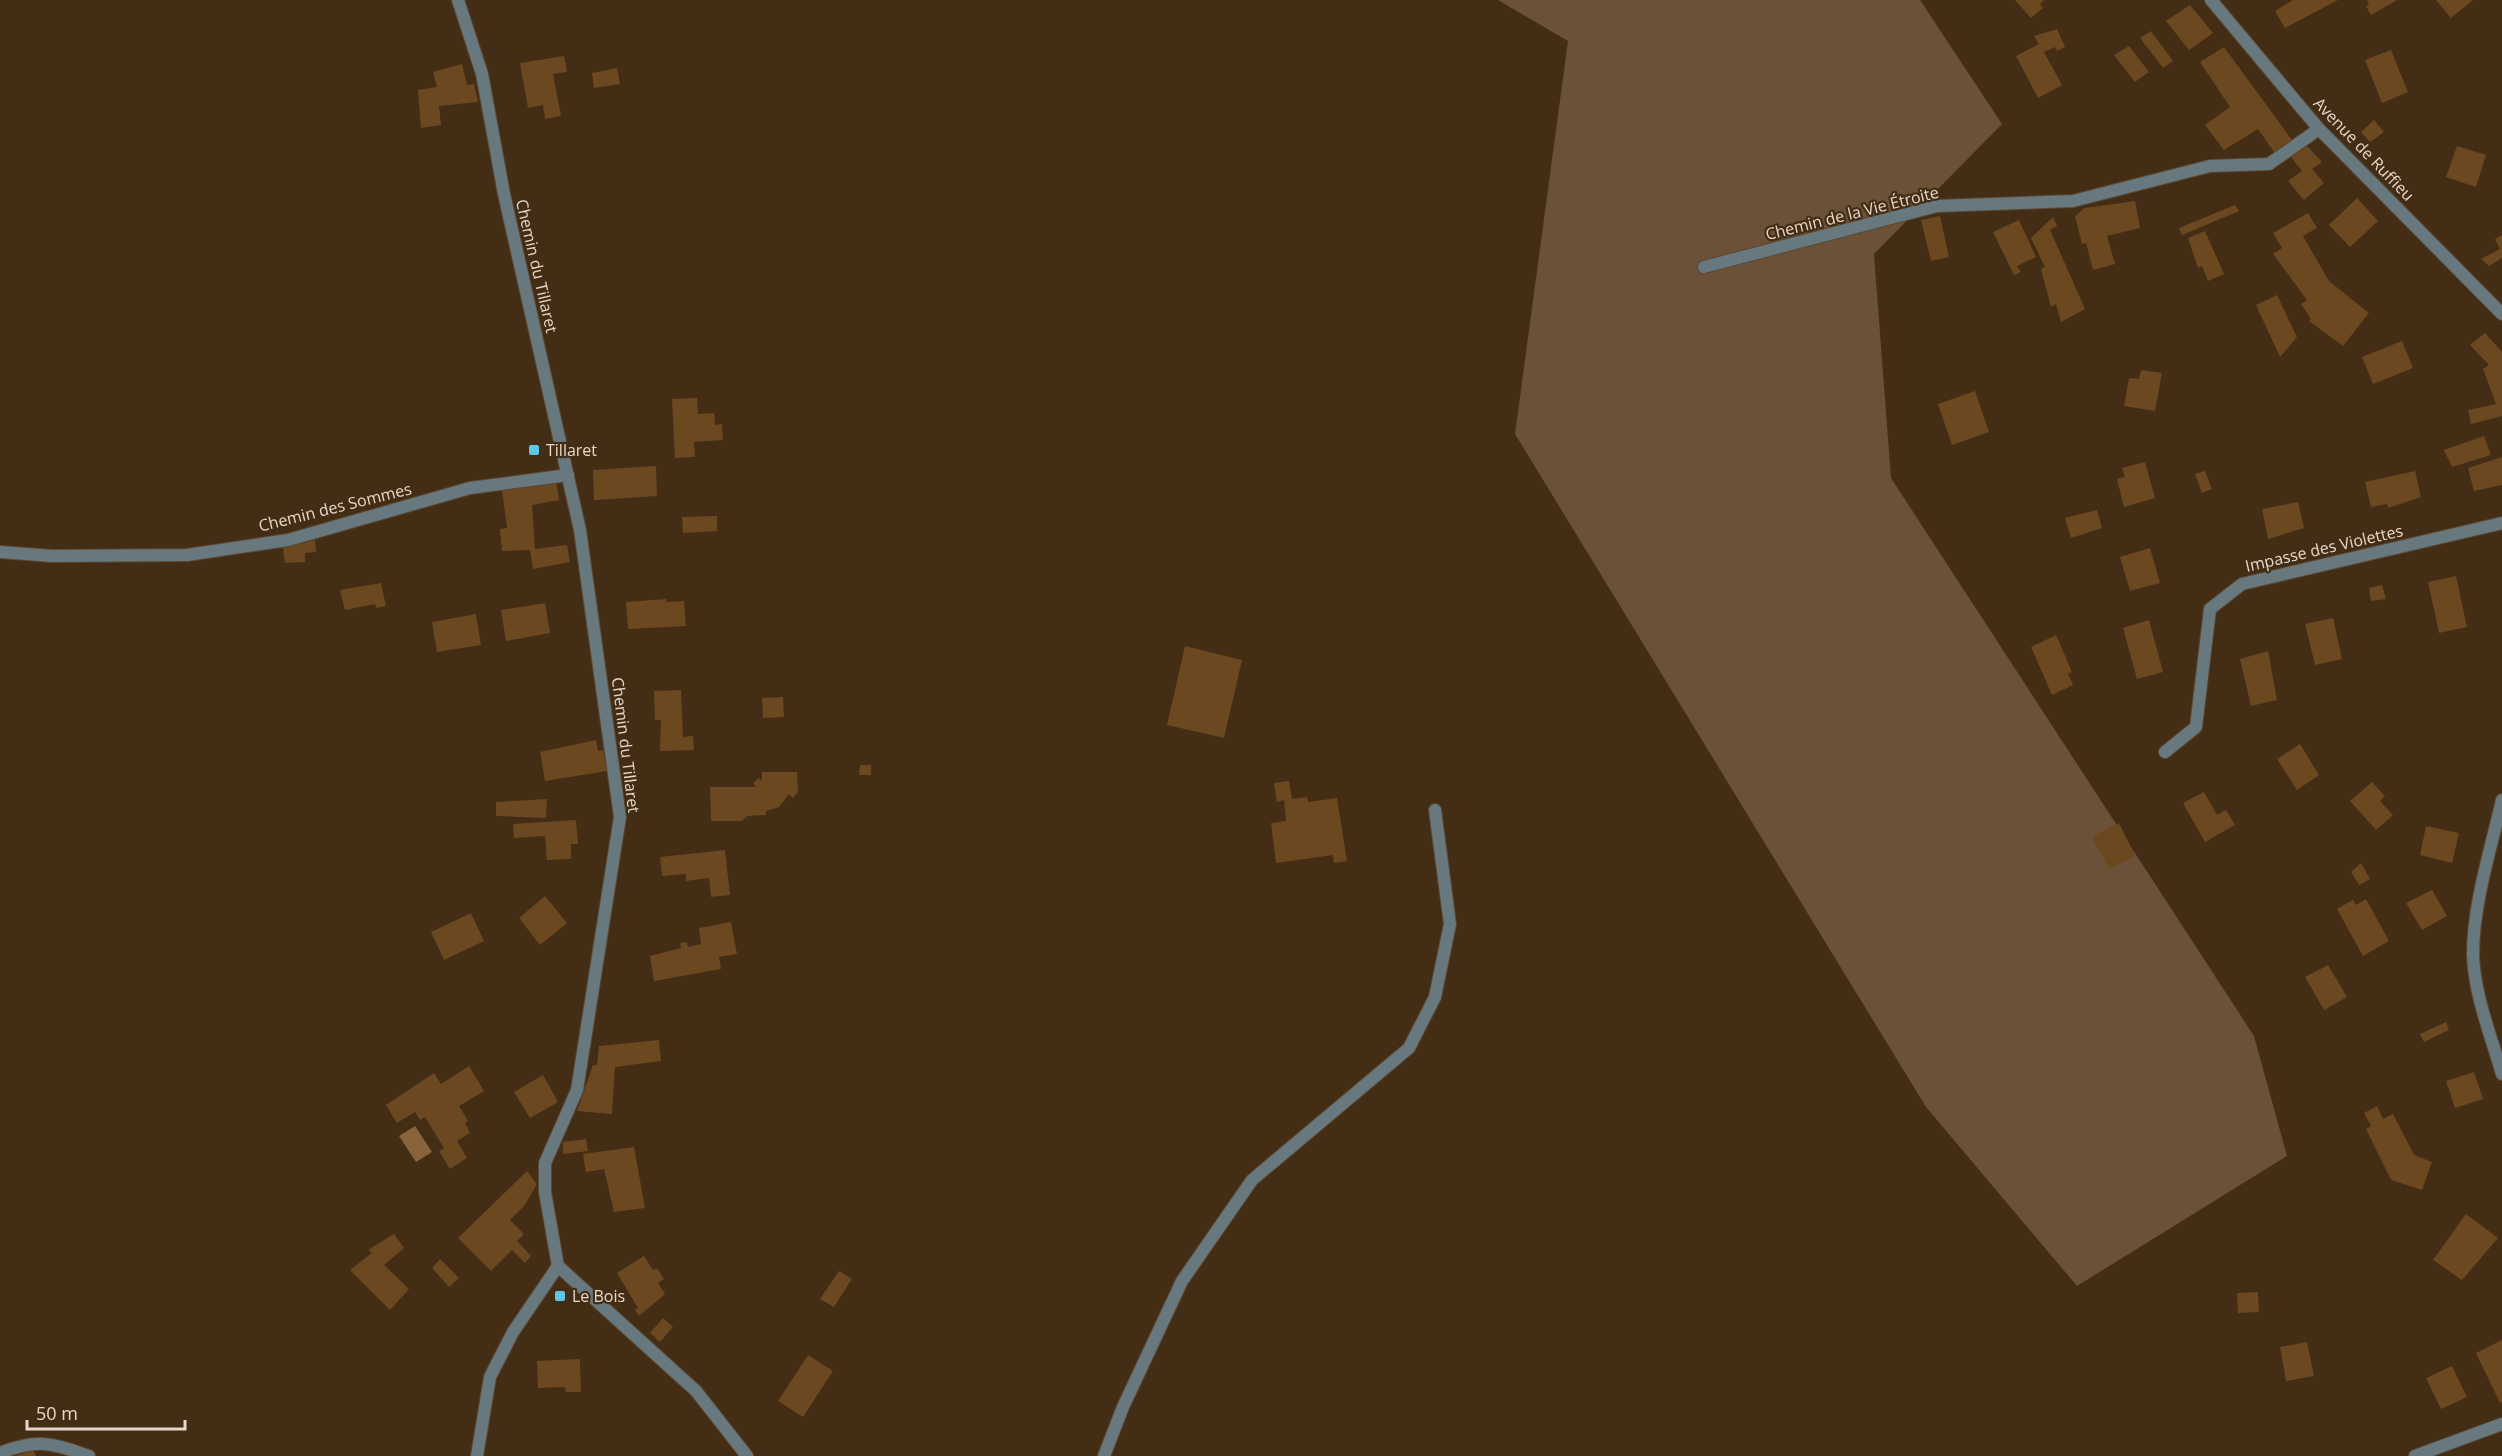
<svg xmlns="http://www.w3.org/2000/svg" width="2502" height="1456" font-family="'Open Sans',sans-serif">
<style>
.green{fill:#6b5137}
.water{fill:#89633b}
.building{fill:#6c4820}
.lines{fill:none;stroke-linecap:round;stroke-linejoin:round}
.minor-casing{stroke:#5d4832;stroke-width:14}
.minor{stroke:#67787e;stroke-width:12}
.poi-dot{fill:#5cc7e8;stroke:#432d15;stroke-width:2}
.labels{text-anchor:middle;stroke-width:4.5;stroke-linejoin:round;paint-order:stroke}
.street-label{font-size:16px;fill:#e6d7ca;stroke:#432d15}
.poi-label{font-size:16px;fill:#e6d7ca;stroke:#432d15;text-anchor:start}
</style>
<rect width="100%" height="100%" fill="#432d15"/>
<path class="green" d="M 1498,0 L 1920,0 L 2002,124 L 1874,254 L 1891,478 L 2254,1036 L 2287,1156 L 2077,1286 L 1926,1107 L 1515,434 L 1568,41 Z"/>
<path class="water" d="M 415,1126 L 432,1152 L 416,1162 L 399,1136 Z"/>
<g class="building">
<path d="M 2015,0 L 2044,0 L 2040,4 L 2043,8 L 2031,18 Z"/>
<path d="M 2293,0 L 2338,0 L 2285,28 L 2275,11 Z"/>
<path d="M 2367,0 L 2397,0 L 2371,15 L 2366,6 L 2369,4 Z"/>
<path d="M 2436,0 L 2473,0 L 2451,18 Z"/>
<path d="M 2190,5 L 2213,33 L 2189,50 L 2166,21 Z"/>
<path d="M 2057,29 L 2065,47 L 2057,51 L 2055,47 L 2044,52 L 2062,85 L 2038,98 L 2016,56 L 2039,44 L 2034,36 Z"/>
<path d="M 2151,31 L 2173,61 L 2163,68 L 2140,38 Z"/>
<path d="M 2129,46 L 2149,72 L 2135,82 L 2114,55 Z"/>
<path d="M 2224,47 L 2292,140 L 2274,152 L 2258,129 L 2224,150 L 2205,125 L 2230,107 L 2200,62 Z"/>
<path d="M 2391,50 L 2408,92 L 2382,103 L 2365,60 Z"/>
<path d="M 564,56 L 567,72 L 553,74 L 561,116 L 545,119 L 543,105 L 528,108 L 520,63 Z"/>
<path d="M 462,64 L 467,85 L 474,84 L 478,102 L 439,106 L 441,125 L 421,128 L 418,90 L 437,87 L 433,72 Z"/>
<path d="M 617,68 L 620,84 L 594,88 L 592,73 Z"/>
<path d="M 2374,120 L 2384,132 L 2370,142 L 2361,132 Z"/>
<path d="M 2307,146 L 2322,162 L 2312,169 L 2324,183 L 2304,200 L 2288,181 L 2302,171 L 2291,157 Z"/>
<path d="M 2457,146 L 2486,155 L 2476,187 L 2446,177 Z"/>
<path d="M 2357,198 L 2378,221 L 2350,247 L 2329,225 Z"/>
<path d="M 2135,201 L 2140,228 L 2107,236 L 2115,264 L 2093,270 L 2086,243 L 2082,244 L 2075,216 L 2085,208 Z"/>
<path d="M 2235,205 L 2239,211 L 2182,235 L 2179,228 Z"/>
<path d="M 2308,213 L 2317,228 L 2303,236 L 2329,281 L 2369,313 L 2343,346 L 2309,321 L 2311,319 L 2301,304 L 2307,300 L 2273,254 L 2282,248 L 2273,233 Z"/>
<path d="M 1940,216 L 1949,257 L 1931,261 L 1921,220 Z"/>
<path d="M 2053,217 L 2057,226 L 2050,230 L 2085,309 L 2061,322 L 2056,304 L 2051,307 L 2041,269 L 2045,267 L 2031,238 Z"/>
<path d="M 2019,220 L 2036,257 L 2017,266 L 2021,272 L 2014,275 L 1993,232 Z"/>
<path d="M 2205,231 L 2224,274 L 2208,281 L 2202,266 L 2198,268 L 2188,238 Z"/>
<path d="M 2502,235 L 2502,258 L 2489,266 L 2481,259 L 2500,249 L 2495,239 Z"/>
<path d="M 2277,295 L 2297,337 L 2280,357 L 2256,305 Z"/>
<path d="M 2485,333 L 2502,352 L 2502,416 L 2471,424 L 2468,410 L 2496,404 L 2483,369 L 2489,365 L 2470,345 Z"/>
<path d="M 2402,341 L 2413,368 L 2373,384 L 2362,357 Z"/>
<path d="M 2141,370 L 2162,373 L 2155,411 L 2124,406 L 2129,378 L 2139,379 Z"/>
<path d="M 1975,391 L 1989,432 L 1952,445 L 1938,404 Z"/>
<path d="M 697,398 L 698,414 L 714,413 L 715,425 L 722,424 L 723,440 L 694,442 L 695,457 L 675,458 L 672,399 Z"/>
<path d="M 2484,436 L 2491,455 L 2452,467 L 2444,450 Z"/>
<path d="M 2502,457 L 2502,485 L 2474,491 L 2468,468 Z"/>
<path d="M 2145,462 L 2155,498 L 2124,507 L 2117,479 L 2125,477 L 2122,468 Z"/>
<path d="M 656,466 L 657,496 L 594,500 L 593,470 Z"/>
<path d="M 2205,471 L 2212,489 L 2202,493 L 2195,474 Z"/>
<path d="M 2415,471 L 2421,497 L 2388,508 L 2387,504 L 2371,507 L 2365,482 Z"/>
<path d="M 556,481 L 559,500 L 532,505 L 535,549 L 567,545 L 570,562 L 533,569 L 530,550 L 502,551 L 500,529 L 507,528 L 502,490 Z"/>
<path d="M 2298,502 L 2304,528 L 2268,539 L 2262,509 Z"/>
<path d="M 2097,510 L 2102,528 L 2071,538 L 2065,518 Z"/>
<path d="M 717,516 L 717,531 L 683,533 L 682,517 Z"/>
<path d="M 315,540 L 316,552 L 305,553 L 305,562 L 285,563 L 283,548 Z"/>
<path d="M 2150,548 L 2160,583 L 2130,591 L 2120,557 Z"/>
<path d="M 2456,576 L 2467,627 L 2439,633 L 2428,582 Z"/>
<path d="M 381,583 L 386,606 L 376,608 L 375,604 L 345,610 L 340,590 Z"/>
<path d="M 2382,585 L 2386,599 L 2371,601 L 2369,588 Z"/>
<path d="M 666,599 L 666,602 L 684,601 L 686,626 L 628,629 L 626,602 Z"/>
<path d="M 545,603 L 550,633 L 506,641 L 501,610 Z"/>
<path d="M 476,614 L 481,645 L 437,652 L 432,622 Z"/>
<path d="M 2333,618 L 2342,659 L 2315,665 L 2305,624 Z"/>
<path d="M 2149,620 L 2163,672 L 2137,679 L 2123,628 Z"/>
<path d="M 2056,635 L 2072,672 L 2068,674 L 2073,685 L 2052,695 L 2031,647 Z"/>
<path d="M 1185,646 L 1242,660 L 1224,738 L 1167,725 Z"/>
<path d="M 2268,651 L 2277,700 L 2251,706 L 2240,659 Z"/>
<path d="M 681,690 L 683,737 L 693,736 L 694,750 L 660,751 L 661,720 L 655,720 L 654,691 Z"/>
<path d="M 783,697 L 784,717 L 763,718 L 762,698 Z"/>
<path d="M 596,740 L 598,751 L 603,750 L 607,771 L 545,781 L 540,752 Z"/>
<path d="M 2300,744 L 2319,775 L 2297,790 L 2277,759 Z"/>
<path d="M 860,765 L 871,765 L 871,775 L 859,775 Z"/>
<path d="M 762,772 L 797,772 L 798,792 L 793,798 L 789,794 L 779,807 L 766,811 L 766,815 L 747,816 L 742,821 L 711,821 L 710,787 L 757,787 L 753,783 L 759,778 L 762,781 Z"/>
<path d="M 1289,781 L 1292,799 L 1307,797 L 1308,802 L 1337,798 L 1347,861 L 1334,863 L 1333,855 L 1276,863 L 1271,823 L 1286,821 L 1284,800 L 1277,802 L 1274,783 Z"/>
<path d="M 2372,782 L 2385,796 L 2380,801 L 2393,815 L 2376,830 L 2350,801 Z"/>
<path d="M 2204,792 L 2217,815 L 2226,810 L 2235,825 L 2205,842 L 2183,803 Z"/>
<path d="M 547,799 L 546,818 L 496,816 L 496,802 Z"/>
<path d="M 576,820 L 578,844 L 571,844 L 571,859 L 547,860 L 545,836 L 514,838 L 513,824 Z"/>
<path d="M 2119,823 L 2135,856 L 2109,869 L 2092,837 Z"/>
<path d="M 2426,826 L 2459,833 L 2452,863 L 2420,855 Z"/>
<path d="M 725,850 L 730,895 L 711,897 L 709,878 L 686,881 L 686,874 L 662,876 L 660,857 Z"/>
<path d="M 2361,863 L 2370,879 L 2359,885 L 2351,872 Z"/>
<path d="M 2432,890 L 2447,916 L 2422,930 L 2406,903 Z"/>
<path d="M 545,896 L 567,923 L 540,945 L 519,918 Z"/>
<path d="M 2366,899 L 2389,941 L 2363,956 L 2337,909 L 2353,900 L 2356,905 Z"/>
<path d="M 471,913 L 484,941 L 444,960 L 431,932 Z"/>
<path d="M 731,922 L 737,954 L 719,957 L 721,969 L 654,981 L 650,956 L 681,948 L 680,943 L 687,942 L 688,947 L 701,944 L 699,928 Z"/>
<path d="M 2328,965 L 2347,997 L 2324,1010 L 2305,977 Z"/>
<path d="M 2446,1022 L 2449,1030 L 2424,1042 L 2420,1034 Z"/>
<path d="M 659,1040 L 661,1061 L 615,1067 L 612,1114 L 577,1111 L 593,1065 L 597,1065 L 599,1046 Z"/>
<path d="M 469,1066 L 484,1091 L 459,1106 L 468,1121 L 465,1123 L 470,1133 L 457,1141 L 467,1158 L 450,1169 L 439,1151 L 444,1148 L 425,1117 L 420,1120 L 415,1112 L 397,1123 L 386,1105 L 434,1073 L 441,1084 Z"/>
<path d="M 2474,1072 L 2483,1099 L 2455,1108 L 2446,1081 Z"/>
<path d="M 543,1075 L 558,1102 L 530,1118 L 514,1092 Z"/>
<path d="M 2377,1106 L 2383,1119 L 2393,1114 L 2414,1155 L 2432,1162 L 2422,1190 L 2391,1180 L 2366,1129 L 2371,1126 L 2364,1113 Z"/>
<path d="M 586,1139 L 588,1151 L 563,1154 L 563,1142 Z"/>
<path d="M 634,1147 L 645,1208 L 614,1212 L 604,1169 L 586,1172 L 583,1154 Z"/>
<path d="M 527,1171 L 537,1184 L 525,1205 L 510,1220 L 524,1234 L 517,1241 L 531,1256 L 525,1263 L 512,1250 L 491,1271 L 458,1238 Z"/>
<path d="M 2466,1214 L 2498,1238 L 2462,1280 L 2433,1260 Z"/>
<path d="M 394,1234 L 404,1248 L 384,1265 L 409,1289 L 390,1310 L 350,1270 L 372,1253 L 368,1250 Z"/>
<path d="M 644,1256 L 653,1270 L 657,1268 L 664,1279 L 658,1283 L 665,1294 L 639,1316 L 635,1310 L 638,1308 L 617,1273 Z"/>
<path d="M 440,1259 L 459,1278 L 449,1287 L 432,1268 Z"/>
<path d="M 839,1271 L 852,1279 L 834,1307 L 820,1299 Z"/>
<path d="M 2258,1292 L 2259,1312 L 2238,1313 L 2237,1293 Z"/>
<path d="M 663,1318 L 673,1327 L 660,1342 L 650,1333 Z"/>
<path d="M 2502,1340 L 2502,1402 L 2500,1403 L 2476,1353 Z"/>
<path d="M 2307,1342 L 2314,1376 L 2286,1381 L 2280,1347 Z"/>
<path d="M 808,1355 L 833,1371 L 803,1417 L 778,1401 Z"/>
<path d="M 580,1359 L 581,1392 L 566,1392 L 565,1387 L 538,1388 L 537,1361 Z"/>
<path d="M 2452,1366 L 2467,1397 L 2441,1409 L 2426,1378 Z"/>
<path d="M 33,1450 L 36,1456 L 15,1456 Z"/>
</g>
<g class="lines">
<defs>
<g id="minor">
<path d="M 458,0 L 482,74 L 504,194 L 580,530 L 620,817 L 577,1090 L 545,1163 L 545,1192 L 558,1266 L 696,1391 L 747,1456"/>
<path d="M 2211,0 L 2319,129 L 2502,314"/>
<path d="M 1704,267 L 1937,206 L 2073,201 L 2210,166 L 2269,164 L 2319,129"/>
<path d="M 0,552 L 52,556 L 187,555 L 288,540 L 470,488 L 568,475"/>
<path d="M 2165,752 L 2196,727 L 2210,609 L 2242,584 L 2502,523"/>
<path d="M 2502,800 C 2491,848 2473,905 2473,954 C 2474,994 2491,1036 2502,1074"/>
<path d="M 0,1453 C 39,1438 51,1443 89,1456"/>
<path d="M 477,1456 L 490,1377 L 513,1332 L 558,1266"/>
<path d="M 1104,1456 L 1123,1407 L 1182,1281 L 1252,1180 L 1409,1048 L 1435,997 L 1450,924 L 1435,810"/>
<path d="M 2415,1456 L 2502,1424"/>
</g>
</defs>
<use href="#minor" class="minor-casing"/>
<use href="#minor" class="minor"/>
</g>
<g class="poi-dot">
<rect x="528" y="444" width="12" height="12" rx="3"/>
<rect x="554" y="1290" width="12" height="12" rx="3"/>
</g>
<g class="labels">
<g class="street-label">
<text transform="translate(2364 149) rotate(46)" y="6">Avenue de Ruffieu</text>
<text transform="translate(1852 213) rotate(-14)" y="6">Chemin de la Vie Étroite</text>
<text transform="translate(537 266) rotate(77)" y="6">Chemin du Tillaret</text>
<text transform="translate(335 507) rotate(-14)" y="6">Chemin des Sommes</text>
<text transform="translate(2324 548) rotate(-13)" y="6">Impasse des Violettes</text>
<text transform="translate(626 745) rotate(83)" y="6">Chemin du Tillaret</text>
</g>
<g class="poi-label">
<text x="546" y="456">Tillaret</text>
<text x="572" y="1302">Le Bois</text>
</g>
</g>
<path d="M27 1420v9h158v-9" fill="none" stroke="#e6d7ca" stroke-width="3"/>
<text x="36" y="1420" font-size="18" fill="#e6d7ca" stroke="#432d15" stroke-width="4.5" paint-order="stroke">50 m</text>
</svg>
